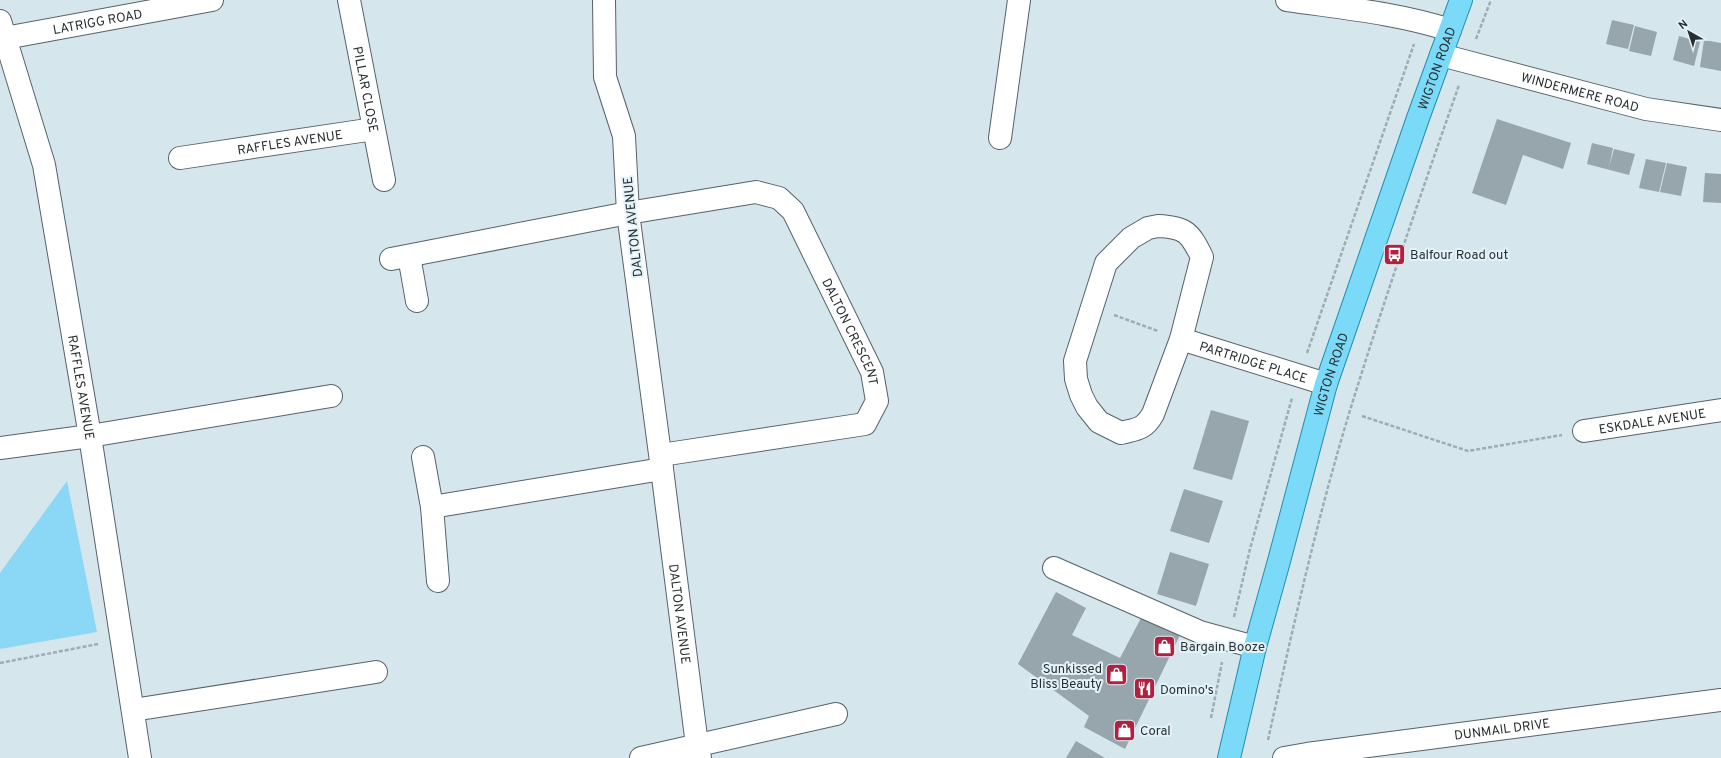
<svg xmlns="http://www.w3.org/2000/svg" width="1721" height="758" font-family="Overpass,sans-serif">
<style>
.green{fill:#8ad7f6}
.building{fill:#97a6ac}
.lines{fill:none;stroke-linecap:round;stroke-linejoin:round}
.minor-casing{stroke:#556369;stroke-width:24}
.major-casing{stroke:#248eae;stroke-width:24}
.path{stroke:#9facb1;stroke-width:2.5;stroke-dasharray:4 2;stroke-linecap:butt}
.minor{stroke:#fff;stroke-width:22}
.major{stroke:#7adaf7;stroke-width:22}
.labels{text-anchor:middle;stroke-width:4;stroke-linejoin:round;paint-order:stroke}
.street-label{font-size:13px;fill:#292f31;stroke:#e4f3fa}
.poi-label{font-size:13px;fill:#292f31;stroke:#e4f3fa;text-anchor:start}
</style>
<rect width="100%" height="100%" fill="#d6e6ed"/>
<path class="green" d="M 67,481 L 97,632 L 0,649 L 0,573 Z"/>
<g class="building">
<path d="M 1612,20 L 1634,25 L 1628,49 L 1606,44 Z"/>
<path d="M 1635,26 L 1657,32 L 1651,56 L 1629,51 Z"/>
<path d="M 1679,36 L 1700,42 L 1694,66 L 1673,60 Z"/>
<path d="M 1704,40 L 1721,43 L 1721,71 L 1700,67 Z"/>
<path d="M 1497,119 L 1571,143 L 1563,169 L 1523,155 L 1506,205 L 1472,193 Z"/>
<path d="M 1592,143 L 1613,148 L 1609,167 L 1614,149 L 1635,154 L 1629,175 L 1587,164 Z"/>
<path d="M 1646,159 L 1666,163 L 1659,192 L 1639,188 Z"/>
<path d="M 1667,163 L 1687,167 L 1681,196 L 1660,192 Z"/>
<path d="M 1705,173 L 1721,174 L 1721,203 L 1703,202 Z"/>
<path d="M 1211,410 L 1249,421 L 1232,480 L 1193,469 Z"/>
<path d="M 1184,489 L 1223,501 L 1209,543 L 1170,531 Z"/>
<path d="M 1170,552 L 1209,564 L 1196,606 L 1157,594 Z"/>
<path d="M 1056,592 L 1086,608 L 1072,635 L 1120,658 L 1141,618 L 1180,635 L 1125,749 L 1084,727 L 1089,716 L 1018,664 Z"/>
<path d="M 1076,741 L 1105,758 L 1066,758 Z"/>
</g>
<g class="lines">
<defs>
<g id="minor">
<path id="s1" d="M 349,0 L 384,180"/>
<path d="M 1287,0 C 1342,8 1397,13 1450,30"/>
<path id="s2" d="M 0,21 L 44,165 L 90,436 L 140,758"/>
<path id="s3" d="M 0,39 L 212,0"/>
<path id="s4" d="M 1441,55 L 1646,109 L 1721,120"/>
<path d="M 1000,138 L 1019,0"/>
<path id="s5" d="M 180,158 L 374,129"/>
<path d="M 1158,226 C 1186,227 1190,233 1202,257 L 1181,339 L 1153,414 C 1144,430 1136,429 1121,433 L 1099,422 L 1087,407 L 1081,395 L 1076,379 L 1075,361 L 1106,263 L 1131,238 L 1148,228 Z"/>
<path d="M 409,256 L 417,301"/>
<path id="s6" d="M 391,259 L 628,213 L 756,192 L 779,198 L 793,211 L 872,372 L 877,401 L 865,424 L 661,455"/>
<path id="s7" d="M 1181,339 L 1326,384"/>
<path id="s8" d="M 1584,431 L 1721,410"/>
<path d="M 0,448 L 90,436 L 331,396"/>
<path d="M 423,457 L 432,507 L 438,581"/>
<path id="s9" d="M 662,469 L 697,745 L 700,758"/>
<path d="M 432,507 L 662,469 L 628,213 L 624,136 L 605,77 L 604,0"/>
<path d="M 1054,568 L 1200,632 L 1255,647"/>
<path d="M 133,710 L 376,672"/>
<path d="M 641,758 L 836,714"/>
<path id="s10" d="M 1284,758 L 1307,754 L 1721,700"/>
</g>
<g id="major">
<path id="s11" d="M 1229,758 L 1255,647 L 1279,561 L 1326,384 L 1418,118 L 1461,0"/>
</g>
</defs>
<use href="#minor" class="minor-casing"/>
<use href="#major" class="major-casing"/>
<g class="path">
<path d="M 1476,39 L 1491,0"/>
<path d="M 1114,315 L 1158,331"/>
<path d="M 1307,353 L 1414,44"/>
<path d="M 1362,416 L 1468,451 L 1562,435"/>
<path d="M 1234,617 L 1250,549 L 1292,398"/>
<path d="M 0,663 L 98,644"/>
<path d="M 1211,718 L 1222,662"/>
<path d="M 1268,740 C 1293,627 1318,514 1352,404 C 1385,297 1422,191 1459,85"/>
</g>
<use href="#minor" class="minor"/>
<use href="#major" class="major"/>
</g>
<defs>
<symbol id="bus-square" viewBox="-11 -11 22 22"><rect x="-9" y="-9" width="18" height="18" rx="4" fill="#b21f3f" stroke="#e4f3fa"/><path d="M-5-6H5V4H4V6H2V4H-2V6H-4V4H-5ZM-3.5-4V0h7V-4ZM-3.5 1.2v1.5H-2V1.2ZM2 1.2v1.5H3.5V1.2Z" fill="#fff"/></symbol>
<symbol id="shop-square" viewBox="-11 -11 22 22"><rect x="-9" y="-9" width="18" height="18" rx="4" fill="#b21f3f" stroke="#e4f3fa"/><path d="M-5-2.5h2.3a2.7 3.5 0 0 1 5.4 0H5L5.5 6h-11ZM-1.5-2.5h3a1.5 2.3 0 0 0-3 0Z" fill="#fff"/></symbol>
<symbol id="restaurant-square" viewBox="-11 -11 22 22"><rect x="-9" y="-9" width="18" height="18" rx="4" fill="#b21f3f" stroke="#e4f3fa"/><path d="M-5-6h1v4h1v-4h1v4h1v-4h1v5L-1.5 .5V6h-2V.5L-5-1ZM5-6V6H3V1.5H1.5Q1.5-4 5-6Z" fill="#fff"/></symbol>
</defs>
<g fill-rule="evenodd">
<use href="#bus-square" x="1382" y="242" width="25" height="25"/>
<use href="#shop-square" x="1152" y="634" width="25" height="25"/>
<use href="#shop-square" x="1104" y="662" width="25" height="25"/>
<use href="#restaurant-square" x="1132" y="676" width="25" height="25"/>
<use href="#shop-square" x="1112" y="718" width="25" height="25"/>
</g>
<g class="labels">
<g class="street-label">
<text dy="5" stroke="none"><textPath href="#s3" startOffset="99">LATRIGG ROAD</textPath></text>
<text dy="5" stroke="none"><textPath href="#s11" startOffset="721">WIGTON ROAD</textPath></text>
<text dy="5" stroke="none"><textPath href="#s1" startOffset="91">PILLAR CLOSE</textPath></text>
<text dy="5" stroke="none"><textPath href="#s4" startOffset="144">WINDERMERE ROAD</textPath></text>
<text dy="5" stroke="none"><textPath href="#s5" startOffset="111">RAFFLES AVENUE</textPath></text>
<text transform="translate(632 227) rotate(-96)" y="5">DALTON AVENUE</text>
<text dy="5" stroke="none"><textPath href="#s6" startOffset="548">DALTON CRESCENT</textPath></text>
<text dy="5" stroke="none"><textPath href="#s7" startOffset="76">PARTRIDGE PLACE</textPath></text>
<text dy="5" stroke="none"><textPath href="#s11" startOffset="397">WIGTON ROAD</textPath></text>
<text dy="5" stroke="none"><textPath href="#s2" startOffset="376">RAFFLES AVENUE</textPath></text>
<text dy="5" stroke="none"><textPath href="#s8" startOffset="69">ESKDALE AVENUE</textPath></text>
<text dy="5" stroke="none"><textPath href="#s9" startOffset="146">DALTON AVENUE</textPath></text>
<text dy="5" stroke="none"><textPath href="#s10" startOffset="220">DUNMAIL DRIVE</textPath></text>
</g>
<g class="poi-label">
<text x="1410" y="259">Balfour Road out</text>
<text x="1180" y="651">Bargain Booze</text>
<text x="1102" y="673" text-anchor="end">Sunkissed<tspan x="1102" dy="15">Bliss Beauty</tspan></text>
<text x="1160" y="694">Domino's</text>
<text x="1140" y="735">Coral</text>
</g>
</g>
<g transform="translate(1689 32) rotate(321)" stroke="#e4f3fa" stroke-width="3" paint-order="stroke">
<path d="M0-3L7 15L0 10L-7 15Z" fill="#292f31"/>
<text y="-6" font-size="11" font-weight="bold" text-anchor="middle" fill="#292f31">N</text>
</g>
</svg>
